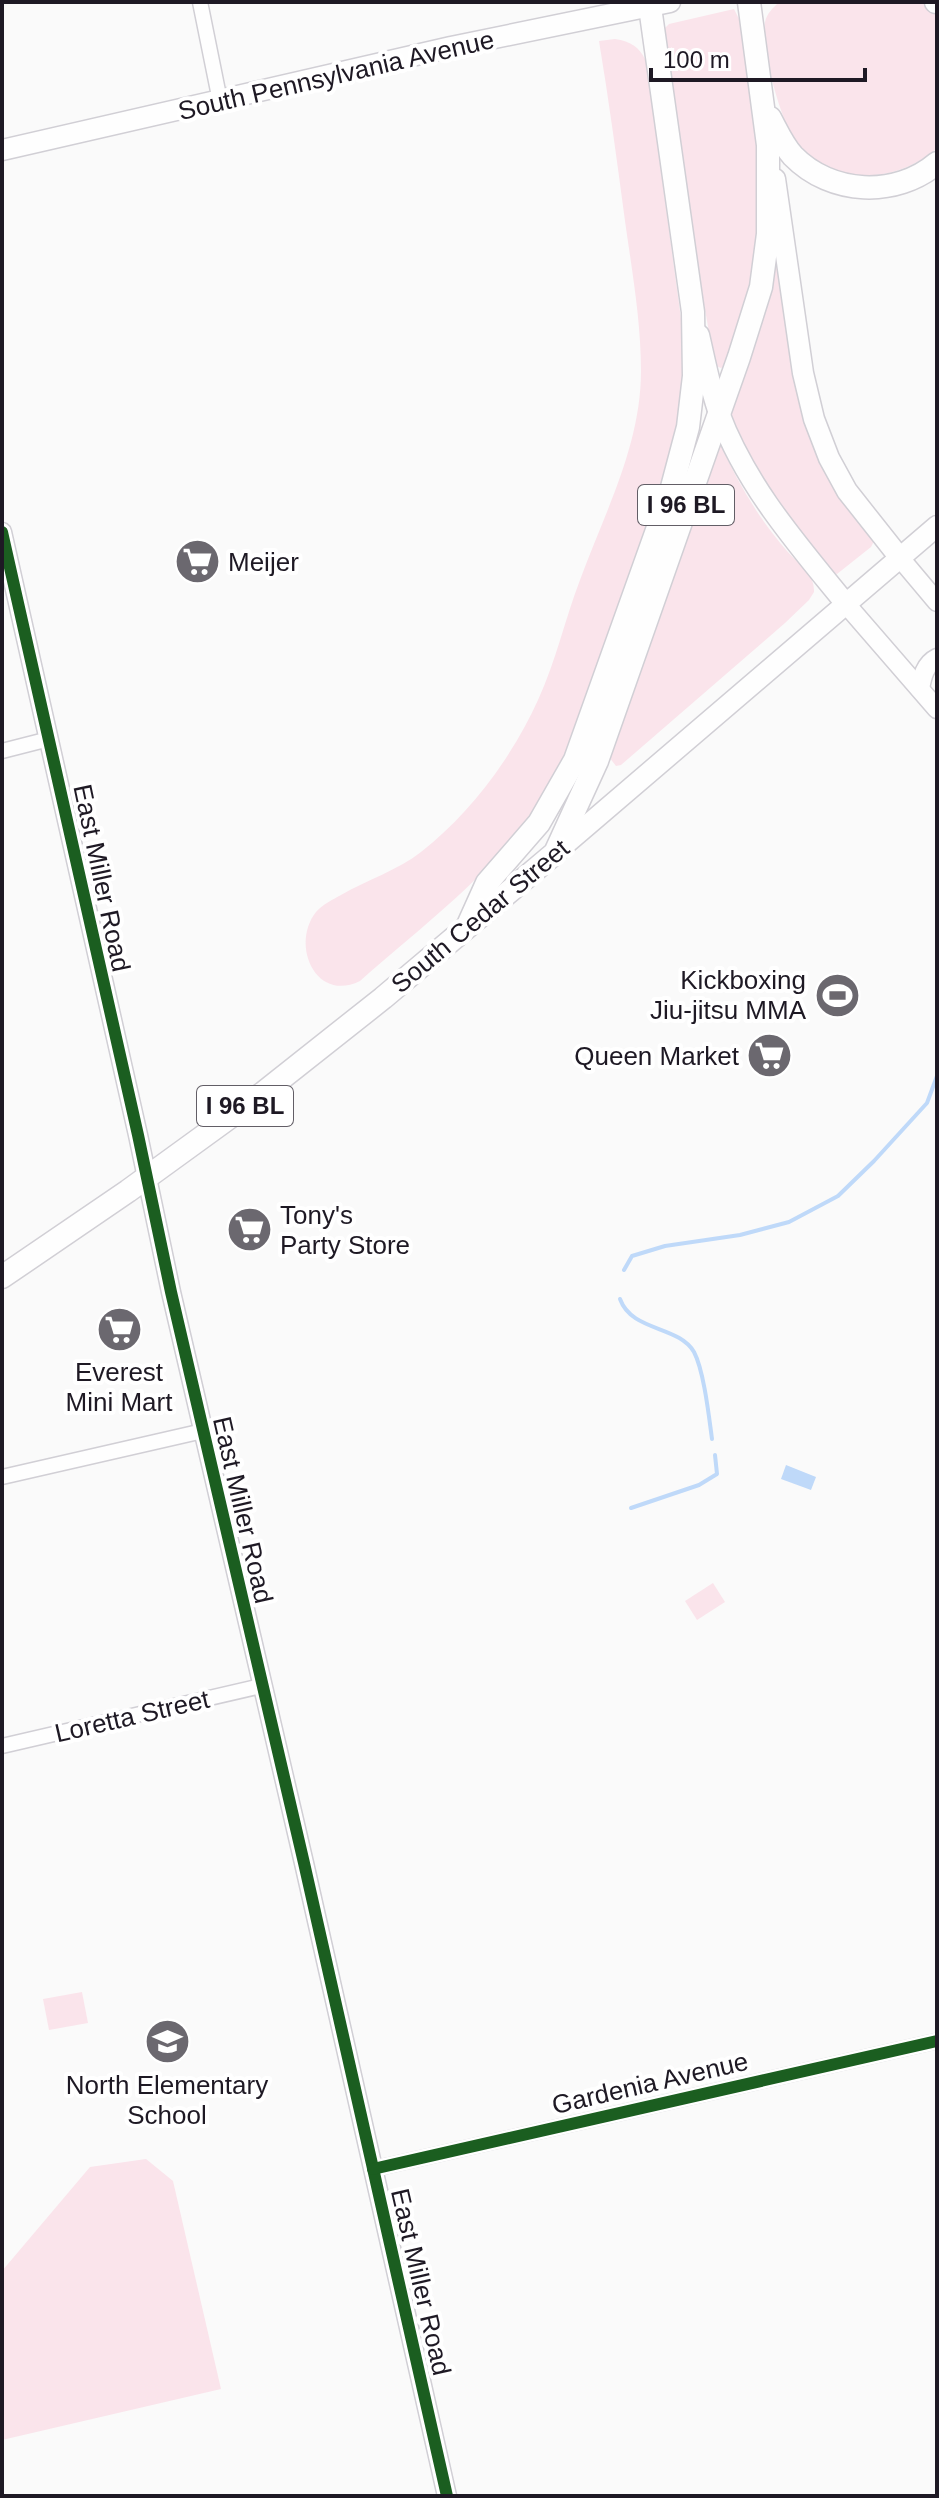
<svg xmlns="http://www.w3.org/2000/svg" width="939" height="2498" font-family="Helvetica,sans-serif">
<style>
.green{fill:#fae4eb}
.water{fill:#bfd9f9}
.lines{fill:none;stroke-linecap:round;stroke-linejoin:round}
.stream{stroke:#bfd9f9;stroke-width:4}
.minor-casing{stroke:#d1cfd5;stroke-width:17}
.tertiary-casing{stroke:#d1cfd5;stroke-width:21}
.secondary-casing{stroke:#d1cfd5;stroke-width:23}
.primary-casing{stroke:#d1cfd5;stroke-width:25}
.motorway-casing{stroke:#d1cfd5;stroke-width:29}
.minor{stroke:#fefefe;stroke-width:14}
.tertiary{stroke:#fefefe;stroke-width:18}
.secondary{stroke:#fefefe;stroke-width:20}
.primary{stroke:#fefefe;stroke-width:22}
.motorway{stroke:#fefefe;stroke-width:26}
.cycleway-casing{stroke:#fff;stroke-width:17}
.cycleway{stroke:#1b5e20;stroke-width:12}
.labels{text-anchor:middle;stroke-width:8;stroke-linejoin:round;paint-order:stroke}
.shield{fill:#fff;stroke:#625e66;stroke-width:2}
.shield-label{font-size:24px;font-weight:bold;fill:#1e1924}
.street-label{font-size:26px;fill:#1e1924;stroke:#fff}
.poi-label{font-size:26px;fill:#1e1924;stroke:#fff;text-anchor:start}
</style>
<rect width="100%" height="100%" fill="#fafafa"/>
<g class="green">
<path d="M 779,2 L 921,2 L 937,15 L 937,148 C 900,182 833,188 798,146 C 782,126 760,48 765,22 C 767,13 773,8 779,2 Z"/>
<path d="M 734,9 L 741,23 L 752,105 L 762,206 L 753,281 L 725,366 L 721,368 L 716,366 L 714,361 L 700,281 L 665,28 L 669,24 Z"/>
<path d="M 615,39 C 647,43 651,69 651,97 L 682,326 L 683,368 L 679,416 L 670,459 L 568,749 C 558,771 547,793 533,814 C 487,878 419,929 360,981 C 316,1003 290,945 316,912 C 323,904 332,900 341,895 C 367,880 398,870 421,852 C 471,813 512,757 538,700 C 556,661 565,619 580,580 C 605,512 641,445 641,371 C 641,321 632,271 625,221 C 617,161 609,101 599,41 Z"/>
<path d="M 778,262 L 795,371 L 874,541 L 871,547 L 837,574 L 832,572 C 791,523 755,473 731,414 L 775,264 Z"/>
<path d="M 720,443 C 737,482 759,519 787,551 C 798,564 815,573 814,592 L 809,600 L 785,623 L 621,765 L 616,766 L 609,757 Z"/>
<path d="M 713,1583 L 725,1602 L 697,1620 L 685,1601 Z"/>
<path d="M 82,1992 L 88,2023 L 49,2030 L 43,1999 Z"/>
<path d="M 146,2159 L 173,2181 L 221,2389 L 2,2440 L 2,2271 L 90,2167 Z"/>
</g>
<path class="water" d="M 786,1465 L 816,1477 L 811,1490 L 781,1479 Z"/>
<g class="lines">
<g class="stream">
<path d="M 624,1270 L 632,1256 L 665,1246 L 740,1235 L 789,1222 L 838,1196 L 874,1161 L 927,1103 L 937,1076"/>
<path d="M 620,1299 C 632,1332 678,1325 694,1352 C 704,1371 709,1417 712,1439"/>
<path d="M 631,1508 L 699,1485 L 717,1474 L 715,1455"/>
</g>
<defs>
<g id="minor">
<path d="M 200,2 L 220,101"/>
<path d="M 2,751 L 49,739"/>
<path d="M 2,1477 L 203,1431"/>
<path d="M 2,1746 L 261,1686"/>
<path d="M 373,2169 L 937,2041"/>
</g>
<g id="tertiary">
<path d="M 2,532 L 138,1135 L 171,1292 L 304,1863 L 447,2496"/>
<path d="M 900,558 L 937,602"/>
<path d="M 846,604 L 937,709"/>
<path d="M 920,689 C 922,677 925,664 937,658"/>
</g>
<g id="secondary">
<path d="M 2,150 L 451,47 L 670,2"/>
<path d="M 775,179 L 803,373 L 814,419 L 829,458 L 847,491 L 900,558"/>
<path d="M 699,335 C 705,361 710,388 719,413 C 746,486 798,545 846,604"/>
<path d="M 555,853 L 937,526"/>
</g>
<g id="primary">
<path d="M 936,2 L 937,2"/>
<path d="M 770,118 C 777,131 783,145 793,156 C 831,195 896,198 937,163"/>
<path d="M 469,923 L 487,883 L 539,823 L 575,760 L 671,491 L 688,427 L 694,376 L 693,312 L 650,7"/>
<path d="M 2,1277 L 128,1191 L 263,1093 L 383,998 L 555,853 L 597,761 L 739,357 L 761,287 L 768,234 L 768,145 L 749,2"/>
</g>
<path id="motorway" d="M 649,2 L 650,7"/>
</defs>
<use href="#minor" class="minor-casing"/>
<use href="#tertiary" class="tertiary-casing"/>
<use href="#secondary" class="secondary-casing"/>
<use href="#primary" class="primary-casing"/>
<use href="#motorway" class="motorway-casing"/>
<use href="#minor" class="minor"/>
<use href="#tertiary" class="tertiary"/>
<use href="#secondary" class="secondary"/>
<use href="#primary" class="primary"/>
<use href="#motorway" class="motorway"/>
<defs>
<g id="cycleway">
<path d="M 2,532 L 138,1135 L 171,1292 L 304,1863 L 447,2496"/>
<path d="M 373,2169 L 937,2041"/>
</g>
</defs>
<use href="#cycleway" class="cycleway-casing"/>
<use href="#cycleway" class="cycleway"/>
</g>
<defs>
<symbol id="supermarket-disc" viewBox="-11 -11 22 22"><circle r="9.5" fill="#6b686f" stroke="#fff"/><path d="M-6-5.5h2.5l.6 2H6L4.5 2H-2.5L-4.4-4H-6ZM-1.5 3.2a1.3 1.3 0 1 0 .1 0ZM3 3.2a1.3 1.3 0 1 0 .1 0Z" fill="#fff"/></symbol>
<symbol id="stadium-disc" viewBox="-11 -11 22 22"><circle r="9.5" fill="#6b686f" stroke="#fff"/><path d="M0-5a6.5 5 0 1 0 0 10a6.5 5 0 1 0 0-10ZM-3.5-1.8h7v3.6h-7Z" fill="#fff"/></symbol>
<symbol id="school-disc" viewBox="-11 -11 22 22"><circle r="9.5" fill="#6b686f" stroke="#fff"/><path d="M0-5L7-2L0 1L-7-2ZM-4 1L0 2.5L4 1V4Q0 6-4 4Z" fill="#fff"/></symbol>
</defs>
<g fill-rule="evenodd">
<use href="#supermarket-disc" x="172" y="536" width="51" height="51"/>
<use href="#stadium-disc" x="812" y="970" width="51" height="51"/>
<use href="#supermarket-disc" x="744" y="1030" width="51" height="51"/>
<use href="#supermarket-disc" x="224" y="1204" width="51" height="51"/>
<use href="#supermarket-disc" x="94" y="1304" width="51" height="51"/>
<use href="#school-disc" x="142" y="2016" width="51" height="51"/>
</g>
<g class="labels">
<g class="shield">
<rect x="638" y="485" width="96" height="40" rx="6"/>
<rect x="197" y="1086" width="96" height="40" rx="6"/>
</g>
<g class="shield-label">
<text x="686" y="513">I 96 BL</text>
<text x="245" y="1114">I 96 BL</text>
</g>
<g class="street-label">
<text transform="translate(336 75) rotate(-13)" y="9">South Pennsylvania Avenue</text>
<text transform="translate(102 878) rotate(78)" y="9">East Miller Road</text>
<text transform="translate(480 916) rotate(-40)" y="9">South Cedar Street</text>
<text transform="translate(243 1510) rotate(77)" y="9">East Miller Road</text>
<text transform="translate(132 1716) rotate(-13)" y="9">Loretta Street</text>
<text transform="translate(650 2083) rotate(-13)" y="9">Gardenia Avenue</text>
<text transform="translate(421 2282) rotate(77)" y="9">East Miller Road</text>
</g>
<g class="poi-label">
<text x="228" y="571">Meijer</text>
<text x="806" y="989" text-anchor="end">Kickboxing<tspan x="806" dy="30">Jiu-jitsu MMA</tspan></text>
<text x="739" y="1065" text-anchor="end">Queen Market</text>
<text x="280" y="1224">Tony's<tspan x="280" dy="30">Party Store</tspan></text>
<text x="119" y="1381" text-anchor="middle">Everest<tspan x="119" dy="30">Mini Mart</tspan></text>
<text x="167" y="2094" text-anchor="middle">North Elementary<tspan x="167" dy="30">School</tspan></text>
</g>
</g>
<rect width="939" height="2498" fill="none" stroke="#1e1924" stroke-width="8"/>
<path d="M651 68v12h214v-12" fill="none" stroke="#1e1924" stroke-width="4"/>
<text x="663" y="68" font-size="24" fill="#1e1924" stroke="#ffffff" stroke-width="6" paint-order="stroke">100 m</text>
</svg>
